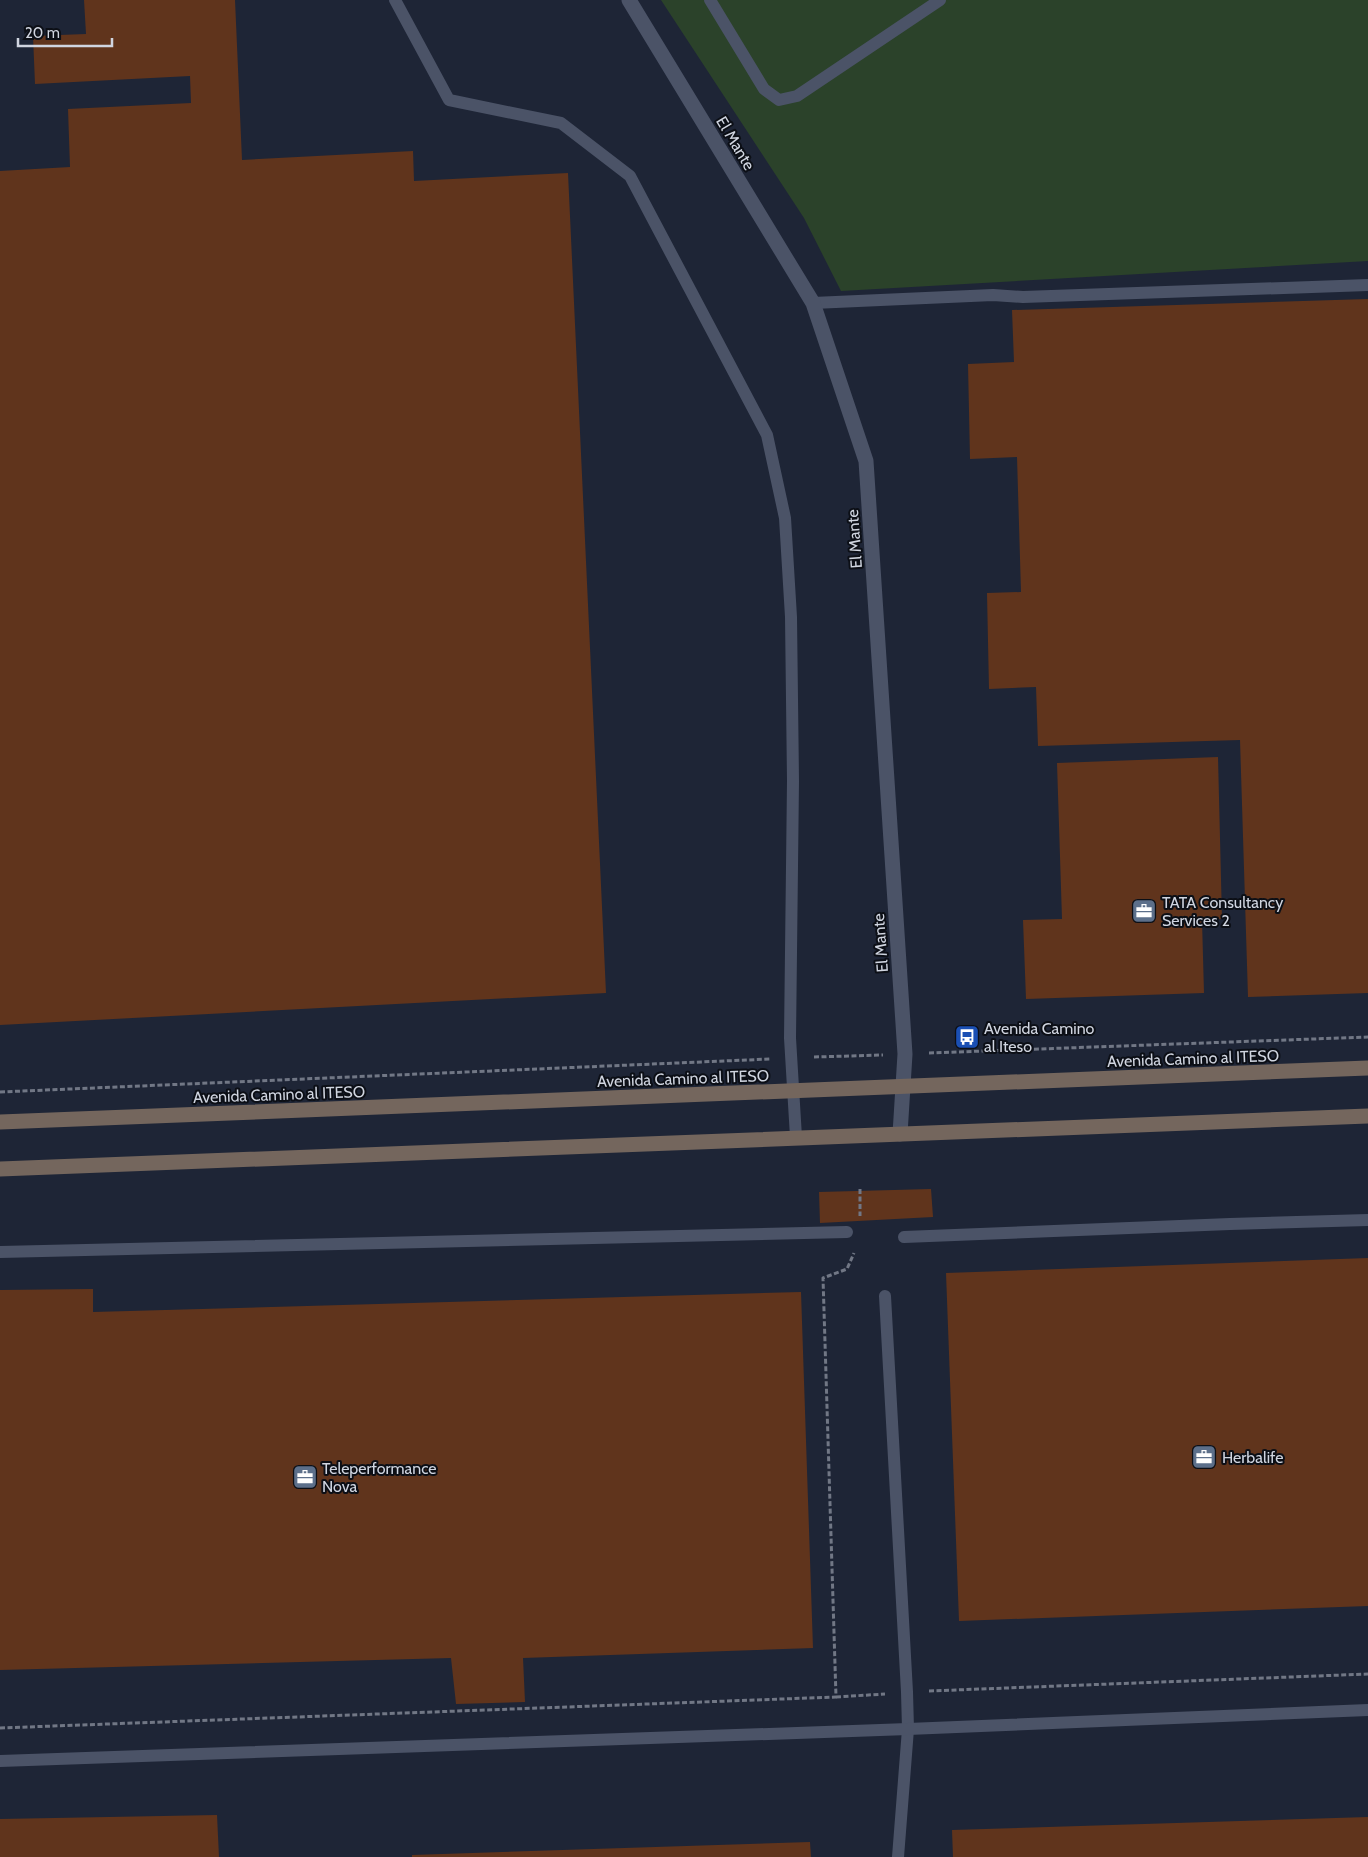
<svg xmlns="http://www.w3.org/2000/svg" width="1368" height="1857" font-family="Cabin,sans-serif">
<style>
.green{fill:#2b422a}
.building{fill:#60341c}
.lines{fill:none;stroke-linecap:round;stroke-linejoin:round}
.path{stroke:#717785;stroke-width:3;stroke-dasharray:5 2.5;stroke-linecap:butt}
.lane{stroke:#4b5367;stroke-width:12}
.street{stroke:#4b5367;stroke-width:15}
.secondary{stroke:#74665d;stroke-width:15}
.labels{text-anchor:middle;stroke-width:4;stroke-linejoin:round;paint-order:stroke}
.street-label{font-size:16px;fill:#d0d5e0;stroke:#0c0f16}
.poi-label{font-size:16px;fill:#d0d5e0;stroke:#0c0f16;text-anchor:start}
</style>
<rect width="100%" height="100%" fill="#1e2536"/>
<path class="green" d="M 661,0 L 1368,0 L 1368,261 L 841,291 L 804,218 Z"/>
<g class="building">
<path d="M 84,0 L 235,0 L 242,160 L 413,151 L 414,181 L 568,173 L 606,993 L 0,1025 L 0,171 L 70,167 L 68,109 L 191,103 L 190,76 L 35,84 L 33,36 L 86,34 Z"/>
<path d="M 1368,299 L 1368,993 L 1248,997 L 1240,740 L 1038,746 L 1036,687 L 989,689 L 987,593 L 1021,592 L 1017,457 L 970,459 L 968,364 L 1014,362 L 1012,310 Z"/>
<path d="M 1218,757 L 1222,919 L 1202,920 L 1204,993 L 1026,999 L 1023,920 L 1062,919 L 1057,763 Z"/>
<path d="M 931,1189 L 933,1217 L 820,1223 L 819,1192 Z"/>
<path d="M 1368,1258 L 1368,1606 L 959,1621 L 946,1273 Z"/>
<path d="M 93,1289 L 93,1312 L 801,1292 L 813,1648 L 523,1658 L 525,1702 L 456,1704 L 451,1658 L 0,1670 L 0,1290 Z"/>
<path d="M 217,1815 L 219,1857 L 0,1857 L 0,1819 Z"/>
<path d="M 1368,1817 L 1368,1857 L 953,1857 L 952,1830 Z"/>
<path d="M 810,1842 L 811,1857 L 412,1857 L 412,1855 Z"/>
</g>
<g class="lines">
<g class="path">
<path d="M 929,1053 L 1368,1037"/>
<path d="M 814,1057 L 883,1055"/>
<path d="M 0,1092 L 770,1059"/>
<path d="M 860,1189 L 860,1216"/>
<path d="M 929,1691 L 1368,1674"/>
<path d="M 836,1697 L 885,1694"/>
<path d="M 0,1728 L 836,1697 L 823,1278 L 847,1269 L 854,1253"/>
</g>
<g class="lane">
<path d="M 395,0 L 449,100 L 561,123 L 630,176 L 767,435 L 785,518 L 791,617 L 793,781 L 790,1038 L 796,1137"/>
<path d="M 710,0 L 764,89 L 779,100 L 797,96 L 940,0"/>
<path d="M 813,303 L 993,295 L 1023,297 L 1368,285"/>
<path d="M 904,1237 L 1230,1224 L 1368,1220"/>
<path d="M 0,1252 L 847,1232"/>
<path d="M 885,1296 L 907,1692 L 908,1729 L 898,1857"/>
<path d="M 0,1761 L 908,1729 L 1368,1710"/>
</g>
<path class="street" d="M 629,0 L 813,303 L 866,461 L 905,1054 L 900,1134"/>
<g class="secondary">
<path d="M 0,1122 L 1368,1068"/>
<path d="M 0,1169 L 1368,1116"/>
</g>
</g>
<defs>
<symbol id="office-square" viewBox="-11 -11 22 22"><rect x="-9" y="-9" width="18" height="18" rx="4" fill="#5c6f8a" stroke="#0c0f16"/><path d="M-6-3h4V-5.5h4V-3h4V5H-6ZM-1-4.5V-3h2v-1.5ZM-6 0V1H6V0Z" fill="#fff"/></symbol>
<symbol id="bus-square" viewBox="-11 -11 22 22"><rect x="-9" y="-9" width="18" height="18" rx="4" fill="#1a4fb4" stroke="#0c0f16"/><path d="M-5-6H5V4H4V6H2V4H-2V6H-4V4H-5ZM-3.5-4V0h7V-4ZM-3.5 1.2v1.5H-2V1.2ZM2 1.2v1.5H3.5V1.2Z" fill="#fff"/></symbol>
</defs>
<g fill-rule="evenodd">
<use href="#office-square" x="1130" y="897" width="28" height="28"/>
<use href="#bus-square" x="953" y="1023" width="28" height="28"/>
<use href="#office-square" x="1190" y="1443" width="28" height="28"/>
<use href="#office-square" x="291" y="1463" width="28" height="28"/>
</g>
<g class="labels">
<g class="street-label">
<text transform="translate(736 143) rotate(59)" y="6">El Mante</text>
<text transform="translate(854 539) rotate(-94)" y="6">El Mante</text>
<text transform="translate(880 943) rotate(-94)" y="6">El Mante</text>
<text transform="translate(1193 1058) rotate(-2)" y="6">Avenida Camino al ITESO</text>
<text transform="translate(683 1078) rotate(-2)" y="6">Avenida Camino al ITESO</text>
<text transform="translate(279 1094) rotate(-2)" y="6">Avenida Camino al ITESO</text>
</g>
<g class="poi-label">
<text x="1162" y="908">TATA Consultancy<tspan x="1162" dy="18">Services 2</tspan></text>
<text x="984" y="1034">Avenida Camino<tspan x="984" dy="18">al Iteso</tspan></text>
<text x="1222" y="1463">Herbalife</text>
<text x="322" y="1474">Teleperformance<tspan x="322" dy="18">Nova</tspan></text>
</g>
</g>
<path d="M18 38v8h94v-8" fill="none" stroke="#d0d5e0" stroke-width="2.5"/>
<text x="25" y="38" font-size="15" fill="#d0d5e0" stroke="#0c0f16" stroke-width="4" paint-order="stroke">20 m</text>
</svg>
